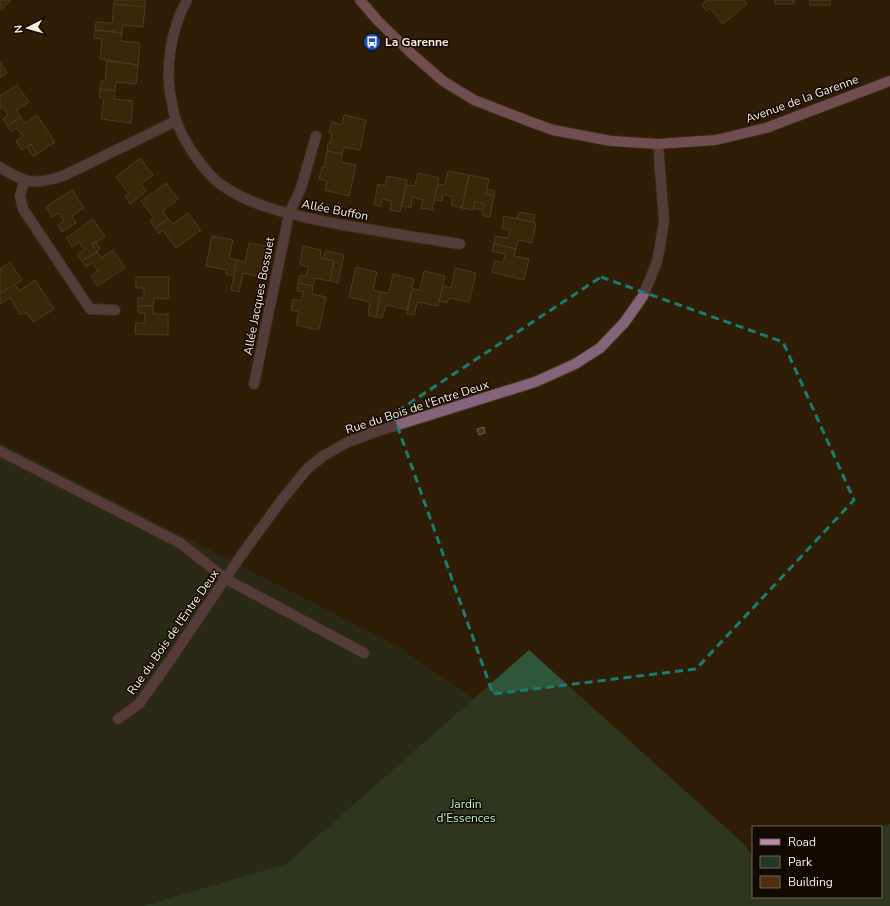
<svg xmlns="http://www.w3.org/2000/svg" width="890" height="906" font-family="'Nunito Sans',sans-serif">
<style>
.green{fill:#233829}
.forest{fill:#30563c}
.building{fill:#4d310f;stroke:#755e46}
.lines{fill:none;stroke-linecap:round;stroke-linejoin:round}
.lane-casing{stroke:#4c3a25;stroke-width:12}
.street-casing{stroke:#4c3a25;stroke-width:12}
.secondary-casing{stroke:#4c3a25;stroke-width:12}
.lane{stroke:#84637b;stroke-width:10}
.street{stroke:#84637b;stroke-width:10}
.secondary{stroke:#bd87ae;stroke-width:10}
.marked{fill:none;stroke:#1b7c74;stroke-width:3;stroke-dasharray:8 5;stroke-linejoin:round}
.labels{text-anchor:middle;stroke-width:3;stroke-linejoin:round;paint-order:stroke}
.poi-label{font-size:12px;font-weight:bold;fill:#fbeee0;stroke:#120903;text-anchor:start}
.street-label{font-size:12px;fill:#fbeee0;stroke:#120903}
.park-label{font-size:12px;fill:#b5f6c6;stroke:#120903}
</style>
<rect width="100%" height="100%" fill="#301d06"/>
<path class="green" d="M 0,442 L 399,647 L 712,864 L 605,906 L 0,906 Z"/>
<path class="forest" d="M 529,650 L 745,845 L 753,857 L 753,897 L 881,897 L 881,827 L 890,824 L 890,906 L 144,906 L 286,864 Z"/>
<g class="building">
<path d="M 0,0 L 11,0 L 2,9 L 0,6 Z"/>
<path d="M 115,0 L 145,0 L 145,7 L 114,4 Z"/>
<path d="M 707,0 L 744,0 L 747,4 L 723,24 L 710,8 L 707,11 L 702,5 Z"/>
<rect x="775" y="0" width="19" height="4"/>
<rect x="810" y="0" width="20" height="5"/>
<path d="M 114,4 L 145,7 L 143,27 L 123,25 L 122,33 L 95,30 L 96,22 L 112,23 Z"/>
<path d="M 95,30 L 122,33 L 121,41 L 140,43 L 138,65 L 100,59 L 102,39 L 94,38 Z"/>
<path d="M 107,61 L 138,65 L 136,84 L 116,82 L 115,91 L 100,89 L 101,81 L 105,81 Z"/>
<path d="M 0,62 L 7,73 L 0,78 Z"/>
<path d="M 17,85 L 29,102 L 16,110 L 21,117 L 7,126 L 3,119 L 8,115 L 3,107 L 0,109 L 0,96 Z"/>
<path d="M 100,89 L 115,91 L 114,99 L 133,101 L 131,123 L 101,119 L 104,98 L 99,97 Z"/>
<path d="M 37,115 L 55,142 L 37,154 L 31,144 L 22,150 L 16,141 L 23,136 L 17,128 L 11,131 L 7,126 L 21,117 L 25,123 Z"/>
<path d="M 344,115 L 366,120 L 360,150 L 344,147 L 342,154 L 327,151 L 328,143 L 330,144 L 332,134 L 329,133 L 332,122 L 342,125 Z"/>
<path d="M 31,144 L 37,154 L 33,156 L 27,147 Z"/>
<path d="M 327,151 L 342,154 L 341,162 L 356,165 L 349,196 L 325,190 L 327,181 L 319,179 L 322,167 L 324,168 Z"/>
<path d="M 140,158 L 153,175 L 141,184 L 146,191 L 130,204 L 125,196 L 129,194 L 116,177 Z"/>
<path d="M 448,171 L 469,175 L 462,208 L 451,205 L 453,197 L 443,194 L 442,201 L 434,200 L 437,184 L 445,185 Z"/>
<path d="M 418,173 L 439,178 L 432,210 L 421,208 L 423,200 L 412,197 L 411,208 L 402,206 L 406,185 L 415,186 Z"/>
<path d="M 469,175 L 489,179 L 486,194 L 494,196 L 490,217 L 482,215 L 484,204 L 475,201 L 473,210 L 462,208 Z"/>
<path d="M 387,176 L 407,180 L 400,212 L 390,210 L 392,201 L 382,199 L 381,206 L 374,205 L 378,184 L 385,186 Z"/>
<path d="M 166,183 L 178,199 L 163,211 L 168,219 L 155,228 L 150,221 L 154,218 L 141,201 Z"/>
<path d="M 487,189 L 495,191 L 494,196 L 486,194 Z"/>
<path d="M 72,190 L 84,208 L 72,216 L 76,223 L 62,232 L 58,225 L 64,221 L 59,213 L 52,217 L 46,207 Z"/>
<path d="M 475,201 L 484,204 L 483,210 L 474,208 Z"/>
<path d="M 519,212 L 535,215 L 533,223 L 517,219 Z"/>
<path d="M 188,213 L 201,230 L 176,248 L 163,230 L 159,233 L 155,228 L 168,219 L 173,224 Z"/>
<path d="M 504,216 L 536,223 L 532,243 L 518,240 L 516,249 L 494,244 L 495,236 L 508,238 L 510,230 L 502,228 Z"/>
<path d="M 93,219 L 105,237 L 92,244 L 97,252 L 82,261 L 77,255 L 84,250 L 79,242 L 72,247 L 66,238 Z"/>
<path d="M 212,236 L 233,240 L 229,258 L 237,260 L 234,276 L 226,274 L 227,270 L 206,266 Z"/>
<path d="M 96,242 L 100,249 L 97,252 L 92,244 Z"/>
<path d="M 249,243 L 270,247 L 264,278 L 243,273 L 239,292 L 231,290 L 237,260 L 245,262 Z"/>
<path d="M 494,244 L 516,249 L 514,256 L 529,259 L 524,280 L 492,272 L 495,261 L 503,263 L 505,254 L 492,251 Z"/>
<path d="M 303,246 L 321,250 L 320,258 L 334,261 L 330,281 L 315,278 L 313,286 L 298,283 L 300,275 L 306,276 L 309,267 L 300,265 Z"/>
<path d="M 113,250 L 125,268 L 97,286 L 91,276 L 98,271 L 92,263 L 86,267 L 82,261 L 97,252 L 101,258 Z"/>
<path d="M 327,251 L 344,255 L 338,283 L 330,281 L 334,261 L 323,258 L 324,254 Z"/>
<path d="M 10,262 L 22,280 L 0,294 L 0,269 Z"/>
<path d="M 356,267 L 377,272 L 373,290 L 381,292 L 376,317 L 368,315 L 370,302 L 349,297 Z"/>
<path d="M 455,268 L 476,273 L 469,302 L 449,298 L 447,303 L 439,301 L 443,286 L 451,288 Z"/>
<path d="M 424,271 L 445,276 L 438,306 L 417,302 L 414,315 L 407,314 L 412,289 L 420,290 Z"/>
<path d="M 393,274 L 414,279 L 407,310 L 386,305 L 382,318 L 376,317 L 381,292 L 389,293 Z"/>
<path d="M 136,277 L 169,277 L 168,299 L 154,298 L 153,306 L 138,306 L 138,298 L 144,298 L 144,288 L 136,288 Z"/>
<path d="M 35,280 L 54,309 L 33,322 L 26,312 L 21,315 L 10,298 L 0,304 L 0,294 L 15,284 L 19,291 Z"/>
<path d="M 298,283 L 313,286 L 312,294 L 326,297 L 319,330 L 296,325 L 299,312 L 291,310 L 293,299 L 301,301 L 304,292 L 297,291 Z"/>
<path d="M 138,306 L 153,306 L 153,314 L 168,314 L 168,335 L 135,334 L 136,323 L 144,323 L 145,313 L 138,313 Z"/>
<path d="M 484,427 L 485,433 L 479,435 L 477,429 Z"/>
</g>
<g class="lines">
<defs>
<path id="lane" d="M 226,579 L 364,653"/>
<g id="street">
<path d="M 187,0 C 171,28 164,71 172,103 C 173,109 174,115 176,120 C 183,141 205,174 223,186 C 257,209 298,216 337,224 C 378,231 419,238 460,244"/>
<path d="M 0,167 C 25,184 35,185 63,176 L 176,121"/>
<path d="M 24,181 L 20,196 L 23,209 L 90,309 L 115,310"/>
<path d="M 254,384 L 289,214 L 301,188 L 316,136"/>
<path d="M 0,451 L 180,543 L 226,579"/>
<path d="M 118,719 L 139,704 L 171,659 L 240,557 L 281,501 L 307,469 L 323,456 L 348,442 L 375,432 L 535,382 L 575,364 L 600,348 L 624,323 L 643,296 L 657,262 L 661,240 L 664,221 L 658,144"/>
</g>
<path id="secondary" d="M 360,0 L 378,21 L 412,54 L 443,81 L 474,100 L 531,122 L 553,130 L 611,141 L 658,144 L 716,140 L 766,128 L 890,81"/>
</defs>
<use href="#lane" class="lane-casing"/>
<use href="#street" class="street-casing"/>
<use href="#secondary" class="secondary-casing"/>
<use href="#lane" class="lane"/>
<use href="#street" class="street"/>
<use href="#secondary" class="secondary"/>
</g>
<path d="M0 0H890V906H0ZM 601,277 L 783,342 L 854,500 L 696,669 L 493,694 L 393,414 Z" fill="#301d06" fill-opacity=".55" fill-rule="evenodd"/>
<path class="marked" d="M 601,277 L 783,342 L 854,500 L 696,669 L 493,694 L 393,414 Z"/>
<defs>
<symbol id="bus-disc" viewBox="-11 -11 22 22"><circle r="9.5" fill="#1a4fb4" stroke="#120903"/><path d="M-5-6H5V4H4V6H2V4H-2V6H-4V4H-5ZM-3.5-4V0h7V-4ZM-3.5 1.2v1.5H-2V1.2ZM2 1.2v1.5H3.5V1.2Z" fill="#fff"/></symbol>
</defs>
<g fill-rule="evenodd">
<use href="#bus-disc" x="362" y="32" width="20" height="20"/>
</g>
<g class="labels">
<g class="poi-label">
<text x="385" y="46">La Garenne</text>
</g>
<g class="street-label">
<text transform="translate(802 99) rotate(-20)" y="4">Avenue de la Garenne</text>
<text transform="translate(335 210) rotate(11)" y="4">Allée Buffon</text>
<text transform="translate(259 296) rotate(-79)" y="4">Allée Jacques Bossuet</text>
<text transform="translate(417 407) rotate(-18)" y="4">Rue du Bois de l'Entre Deux</text>
<text transform="translate(173 632) rotate(-55)" y="4">Rue du Bois de l'Entre Deux</text>
</g>
<g class="park-label">
<text x="466" y="808">Jardin<tspan x="466" dy="14">d'Essences</tspan></text>
</g>
</g>
<rect x="752" y="826" width="130" height="72" fill="#120903" stroke="#6f655b"/>
<rect x="760" y="839" width="20" height="6" fill="#bd87ae" stroke="#6f655b"/>
<text x="788" y="846" font-size="12" fill="#fbeee0">Road</text>
<rect x="760" y="856" width="20" height="12" fill="#233829" stroke="#6f655b"/>
<text x="788" y="866" font-size="12" fill="#fbeee0">Park</text>
<rect x="760" y="876" width="20" height="12" fill="#4d310f" stroke="#6f655b"/>
<text x="788" y="886" font-size="12" fill="#fbeee0">Building</text>
<g transform="translate(28 28) rotate(264)" stroke="#120903" stroke-width="3" paint-order="stroke">
<path d="M0-3L7 15L0 10L-7 15Z" fill="#fbeee0"/>
<text y="-6" font-size="11" font-weight="bold" text-anchor="middle" fill="#fbeee0">N</text>
</g>
</svg>
